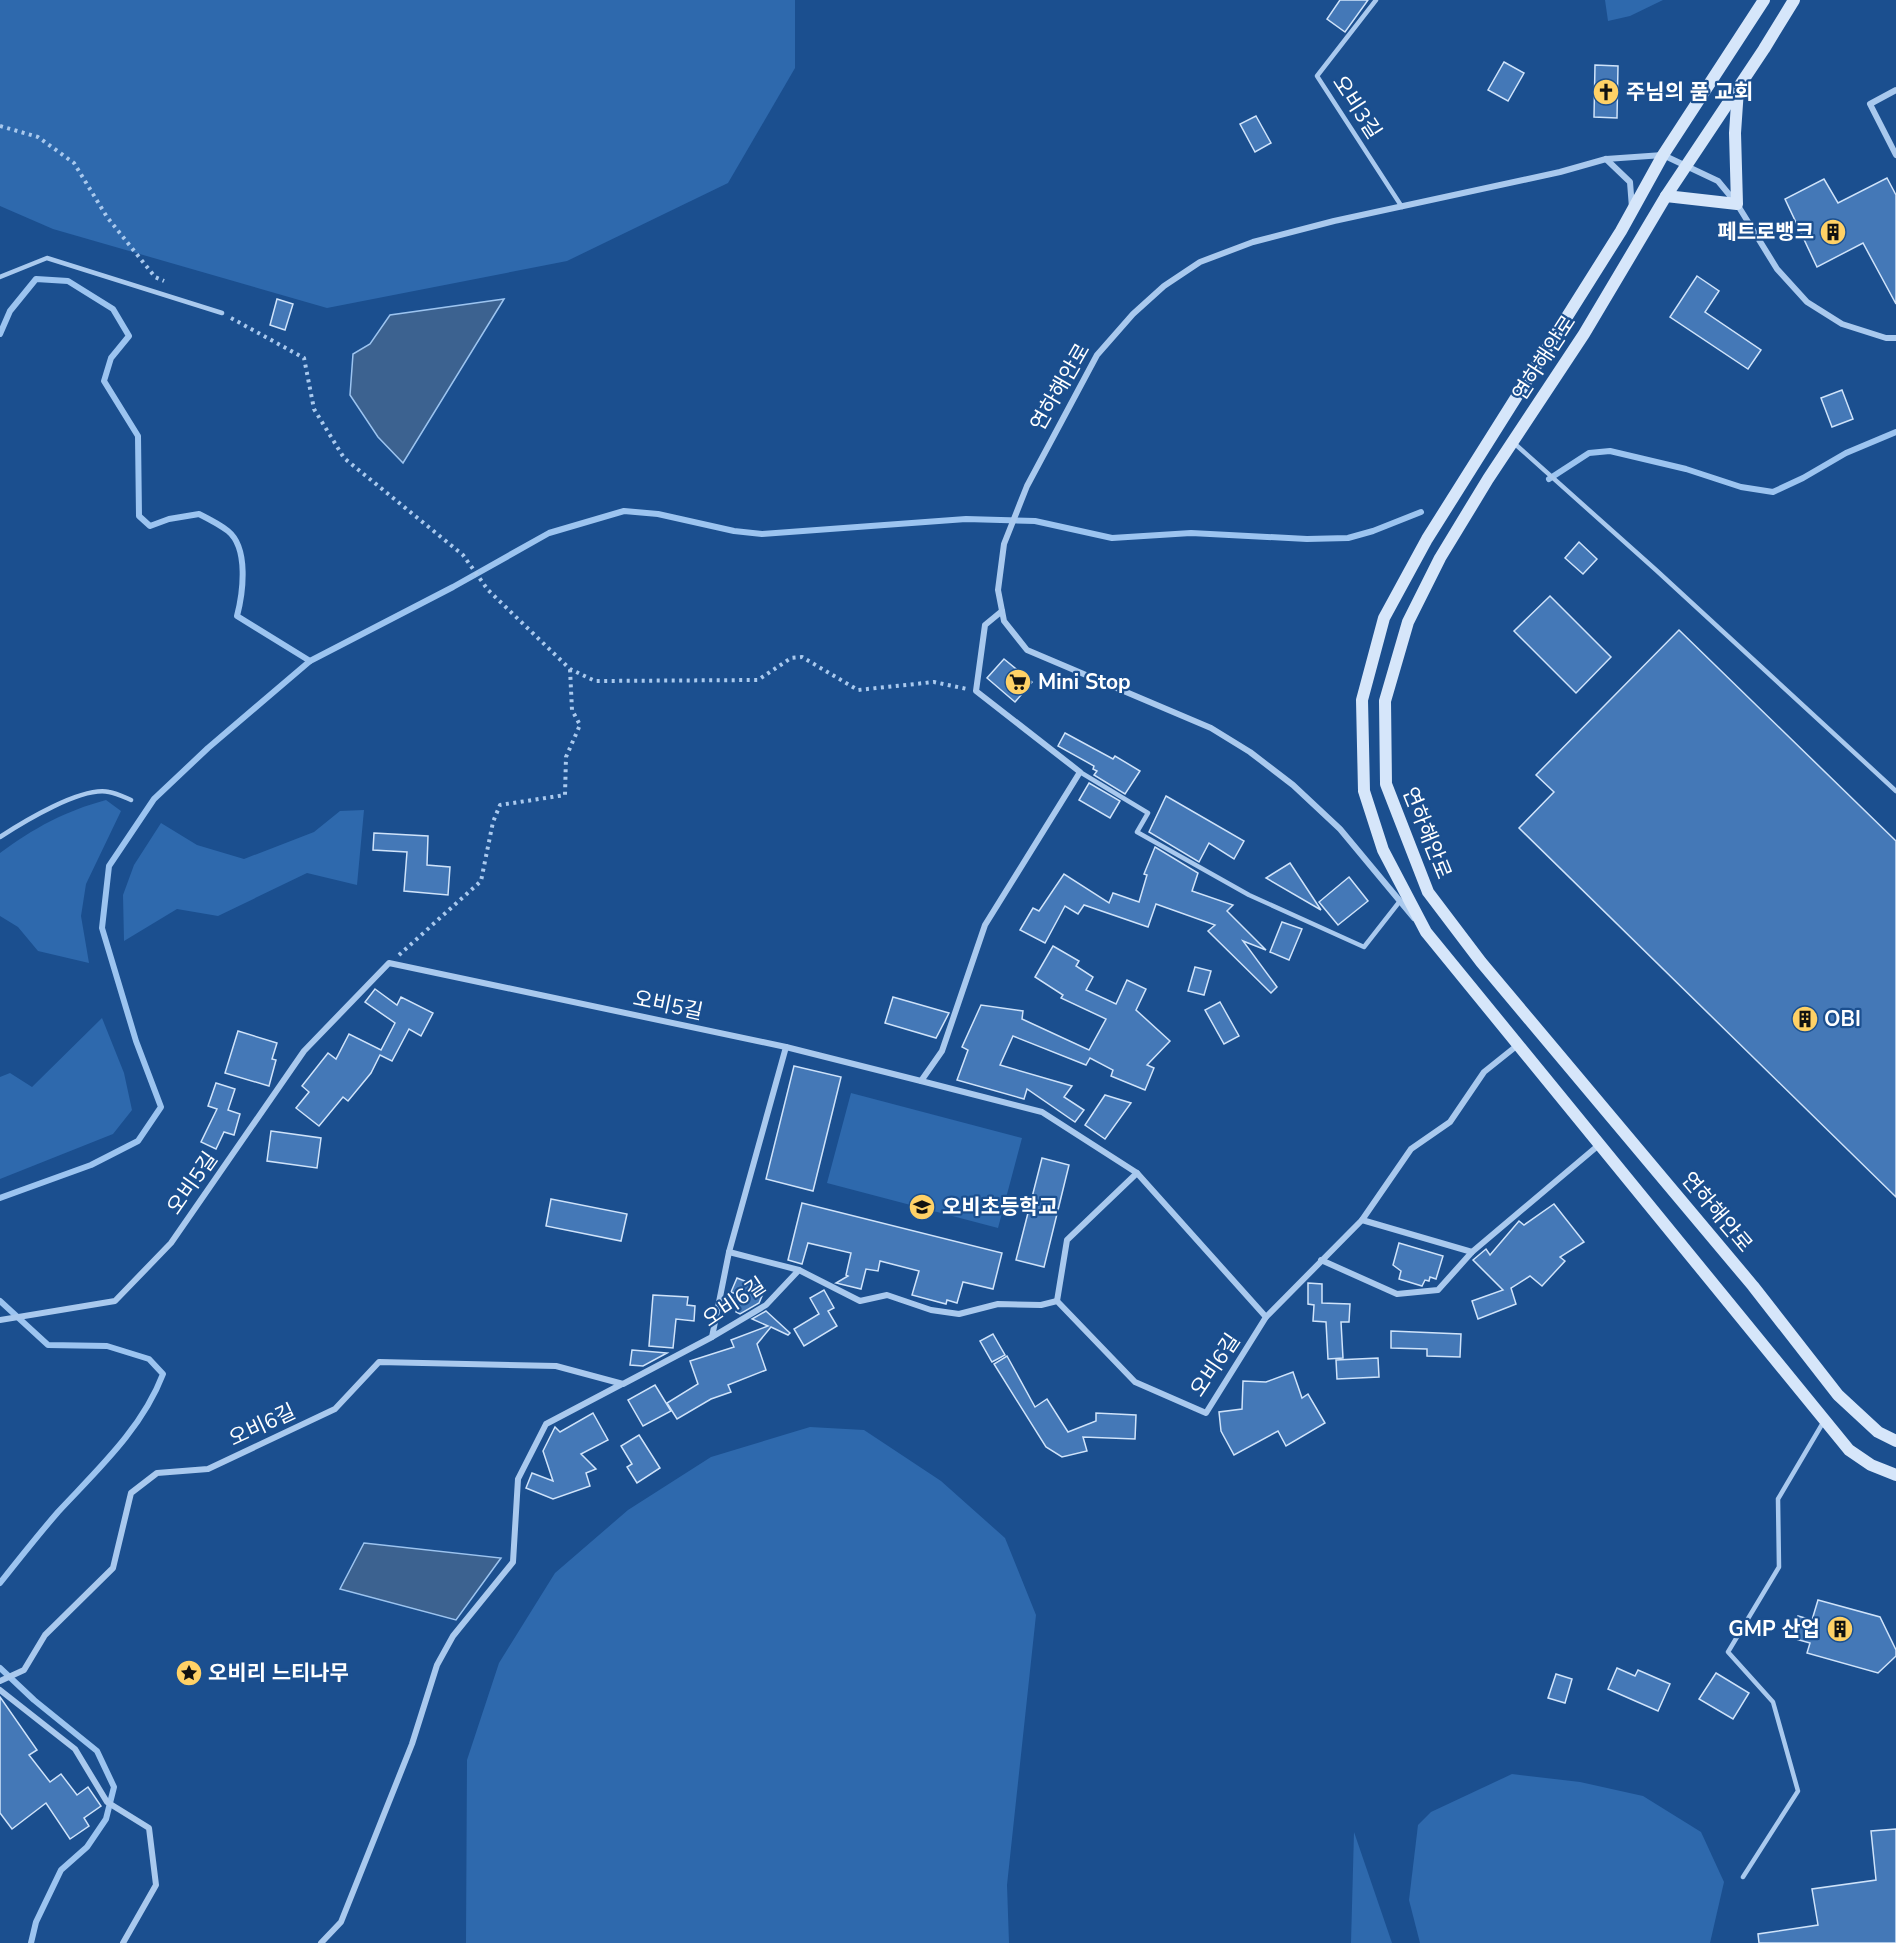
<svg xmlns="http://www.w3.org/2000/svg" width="1896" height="1943" font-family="'Nunito Sans','Noto Sans KR',sans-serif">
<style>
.green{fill:#2e69ad}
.water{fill:#3c6290;stroke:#9cc4f0;stroke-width:1.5}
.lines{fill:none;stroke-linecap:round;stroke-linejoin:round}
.stream{stroke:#9cc4f0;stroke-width:6}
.building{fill:#4478b7;stroke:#cfe3fa;stroke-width:1.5}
.path{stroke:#a9c9ee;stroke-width:4;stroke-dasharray:3 4.5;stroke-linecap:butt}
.lane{stroke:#a9c9ee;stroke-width:4.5}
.street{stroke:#a9c9ee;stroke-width:6}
.secondary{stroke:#d6e6fa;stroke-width:12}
.labels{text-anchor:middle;stroke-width:4.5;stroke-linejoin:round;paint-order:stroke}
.poi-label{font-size:21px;font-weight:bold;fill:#fff;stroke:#1b4f8f;text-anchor:start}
.street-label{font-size:21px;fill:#fff;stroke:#1b4f8f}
</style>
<rect width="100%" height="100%" fill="#1b4f8f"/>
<g class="green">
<path d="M 0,0 L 795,0 L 795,68 L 728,183 L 567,261 L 327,308 L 53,229 L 0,206 Z"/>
<path d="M 1663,0 L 1630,16 L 1608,21 L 1605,0 Z"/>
<path d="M 106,800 L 121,811 L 86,884 L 81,916 L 89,963 L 38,951 L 18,927 L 0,916 L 0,853 C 34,828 65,811 106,800 Z"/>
<path d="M 364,810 L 357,885 L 307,873 L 218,916 L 177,909 L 124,941 L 123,895 L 134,865 L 161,823 L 197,845 L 244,859 L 314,832 L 340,811 Z"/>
<path d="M 102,1018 L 124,1073 L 132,1110 L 113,1134 L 0,1179 L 0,1077 L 10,1073 L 32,1087 Z"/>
<path d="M 851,1093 L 1022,1138 L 998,1228 L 827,1183 Z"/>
<path d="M 810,1427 L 864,1430 L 941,1481 L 1005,1538 L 1036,1615 L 1007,1885 L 1009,1943 L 466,1943 L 467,1760 L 499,1663 L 555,1573 L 628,1510 L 711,1457 Z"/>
<path d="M 1512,1774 L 1580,1782 L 1643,1796 L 1701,1832 L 1724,1882 L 1710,1943 L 1420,1943 L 1409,1900 L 1418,1825 L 1431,1812 Z"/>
<path d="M 1354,1832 L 1392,1943 L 1351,1943 Z"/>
</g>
<g class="water">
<path d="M 504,299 L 403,463 L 378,437 L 350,395 L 353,354 L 370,344 L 390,315 Z"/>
<path d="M 364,1543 L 501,1558 L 456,1620 L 340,1589 Z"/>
</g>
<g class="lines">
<g class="stream">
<path d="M 0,334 L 10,311 L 36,279 L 68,281 L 113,309 L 129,336 L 111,358 L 104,381 L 138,436 L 139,516 L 150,526 L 169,519 L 199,514 C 209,519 219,524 228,531 C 249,548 243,593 237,616 L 310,661"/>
<path d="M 1549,479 L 1589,453 L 1610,451 L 1686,469 L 1741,487 L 1773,492 L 1803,478 L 1846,453 L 1896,432"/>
<path d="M 0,1198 L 91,1165 L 138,1141 L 161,1107 L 136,1041 L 102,928 L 109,866 L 154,799 L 208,748 L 310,661 L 453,587 L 549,533 L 624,511 L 658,514 L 734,531 L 762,534 L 966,519 L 1035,521 L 1112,538 L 1191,533 L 1307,539 L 1348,538 L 1373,531 L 1421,512"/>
<path d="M 0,1301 L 48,1345 L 107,1346 L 149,1359 L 163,1374 C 142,1429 97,1470 58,1512 C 38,1535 19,1559 0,1583"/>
<path d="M 0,1668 L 34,1700 L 97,1751 L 114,1787 L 106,1819 L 87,1847 L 61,1870 L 36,1922 L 31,1943"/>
</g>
</g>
<g class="building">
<path d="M 1340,0 L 1368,0 L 1345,32 L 1327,19 Z"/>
<path d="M 1504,62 L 1524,73 L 1508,101 L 1488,90 Z"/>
<path d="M 1595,65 L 1618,66 L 1617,118 L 1594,117 Z"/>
<path d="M 1256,116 L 1271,143 L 1255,152 L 1240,124 Z"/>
<path d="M 1887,178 L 1896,195 L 1896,304 L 1863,243 L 1817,267 L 1785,199 L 1824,179 L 1838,203 Z"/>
<path d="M 1697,276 L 1719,291 L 1705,312 L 1761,350 L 1748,369 L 1670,317 Z"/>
<path d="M 277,299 L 293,304 L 285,330 L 270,325 Z"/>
<path d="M 1842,390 L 1853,419 L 1832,427 L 1821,398 Z"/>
<path d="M 1579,542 L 1597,559 L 1583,574 L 1565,558 Z"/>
<path d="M 1550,596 L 1611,657 L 1576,693 L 1514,631 Z"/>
<path d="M 1679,630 L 1896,841 L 1896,1197 L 1519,828 L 1554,792 L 1536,775 Z"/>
<path d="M 1004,659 L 1032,682 L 1015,702 L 987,678 Z"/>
<path d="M 1065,733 L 1113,759 L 1115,756 L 1140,771 L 1125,794 L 1094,775 L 1097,771 L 1093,769 L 1094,766 L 1058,746 Z"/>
<path d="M 1089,783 L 1120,801 L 1110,818 L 1079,800 Z"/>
<path d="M 1166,796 L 1244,841 L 1234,859 L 1209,843 L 1199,862 L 1149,832 Z"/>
<path d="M 374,833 L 428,836 L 427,865 L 450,867 L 448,895 L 404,891 L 407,852 L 373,850 Z"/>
<path d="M 1155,847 L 1198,873 L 1192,891 L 1233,905 L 1227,911 L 1266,950 L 1243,941 L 1277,987 L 1271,993 L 1208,931 L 1215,925 L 1156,904 L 1148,927 L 1084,905 L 1078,914 L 1065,906 L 1045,943 L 1020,930 L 1033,908 L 1039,911 L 1064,874 L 1109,903 L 1113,893 L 1139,902 L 1147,875 L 1144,874 Z"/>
<path d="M 1290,863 L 1321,910 L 1266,878 Z"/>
<path d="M 1349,877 L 1368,901 L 1338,925 L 1319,902 Z"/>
<path d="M 1282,922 L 1302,929 L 1289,960 L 1270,952 Z"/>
<path d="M 1053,946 L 1079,961 L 1076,966 L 1093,977 L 1086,990 L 1116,1004 L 1127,980 L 1146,989 L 1136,1010 L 1170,1041 L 1147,1065 L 1154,1068 L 1145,1090 L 1111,1076 L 1113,1070 L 1090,1058 L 1086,1065 L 1013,1036 L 1000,1065 L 1072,1086 L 1064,1097 L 1084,1110 L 1075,1122 L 1027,1089 L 1024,1099 L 957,1080 L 968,1050 L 962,1047 L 981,1005 L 1023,1011 L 1022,1019 L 1089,1050 L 1106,1019 L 1061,998 L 1063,995 L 1035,977 Z"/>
<path d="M 1195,967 L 1211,971 L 1204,995 L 1188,991 Z"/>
<path d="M 375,989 L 397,1005 L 401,997 L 433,1013 L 421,1036 L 409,1029 L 392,1061 L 380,1055 L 371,1073 L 348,1101 L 343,1097 L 319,1126 L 296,1108 L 309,1092 L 302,1086 L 328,1053 L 336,1059 L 349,1034 L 381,1050 L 395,1023 L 365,1002 Z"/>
<path d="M 893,997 L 949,1013 L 936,1038 L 885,1023 Z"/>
<path d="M 1220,1002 L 1239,1036 L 1224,1044 L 1205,1010 Z"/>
<path d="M 238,1031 L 277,1043 L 272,1059 L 276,1060 L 269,1086 L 225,1073 Z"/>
<path d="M 794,1066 L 841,1077 L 813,1191 L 766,1179 Z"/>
<path d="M 216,1083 L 235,1089 L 228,1110 L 240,1114 L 234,1135 L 224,1132 L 216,1149 L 201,1142 L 217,1109 L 208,1106 Z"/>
<path d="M 1105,1095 L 1131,1103 L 1105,1139 L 1085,1125 Z"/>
<path d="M 271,1131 L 321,1138 L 317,1168 L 267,1161 Z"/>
<path d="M 1042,1158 L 1069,1165 L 1044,1267 L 1016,1260 Z"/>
<path d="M 551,1199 L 627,1214 L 621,1241 L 546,1226 Z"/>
<path d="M 802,1203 L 1002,1253 L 993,1289 L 963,1282 L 957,1303 L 947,1300 L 946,1304 L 912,1295 L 919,1271 L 880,1261 L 878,1271 L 866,1269 L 861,1289 L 836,1283 L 848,1276 L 846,1275 L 851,1253 L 808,1243 L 802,1264 L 788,1260 Z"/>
<path d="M 1554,1204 L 1584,1242 L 1560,1257 L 1565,1261 L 1542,1286 L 1530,1276 L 1511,1288 L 1516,1304 L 1478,1319 L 1472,1301 L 1503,1290 L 1473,1260 L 1486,1249 L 1490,1255 L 1519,1221 L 1524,1225 Z"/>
<path d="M 1399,1243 L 1443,1256 L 1436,1279 L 1430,1277 L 1429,1281 L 1425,1280 L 1422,1286 L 1399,1279 L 1401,1271 L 1393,1265 Z"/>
<path d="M 737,1278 L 765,1289 L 759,1303 L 740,1314 L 736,1312 L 738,1307 L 732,1304 L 736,1294 L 731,1292 Z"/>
<path d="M 1308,1283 L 1322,1284 L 1322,1303 L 1350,1304 L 1349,1322 L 1341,1322 L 1343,1358 L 1328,1359 L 1326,1322 L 1313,1321 L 1314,1305 L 1308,1304 Z"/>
<path d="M 824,1290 L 834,1308 L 828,1311 L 837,1326 L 804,1346 L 794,1329 L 819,1314 L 810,1298 Z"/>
<path d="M 653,1295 L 688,1297 L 687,1305 L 695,1306 L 694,1321 L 676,1319 L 673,1348 L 649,1346 Z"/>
<path d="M 766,1311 L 790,1333 L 788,1335 L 771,1327 L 757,1344 L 766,1370 L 728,1385 L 731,1392 L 711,1399 L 677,1419 L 667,1403 L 698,1384 L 690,1361 L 734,1347 L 731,1340 L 768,1326 L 752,1319 Z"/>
<path d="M 1391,1331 L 1461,1334 L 1460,1357 L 1427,1356 L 1427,1349 L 1391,1348 Z"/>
<path d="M 993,1334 L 1005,1355 L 992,1362 L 980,1341 Z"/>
<path d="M 632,1350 L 667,1353 L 643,1366 L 630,1365 Z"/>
<path d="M 1007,1356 L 1035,1407 L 1047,1399 L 1068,1432 L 1096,1421 L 1096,1413 L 1136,1415 L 1135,1439 L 1083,1437 L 1087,1451 L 1062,1457 L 1046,1447 L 994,1364 Z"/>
<path d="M 1378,1358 L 1379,1377 L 1337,1379 L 1336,1360 Z"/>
<path d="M 1293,1372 L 1302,1398 L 1308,1394 L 1325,1423 L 1286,1446 L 1278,1431 L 1234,1455 L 1221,1431 L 1219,1412 L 1242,1409 L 1243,1381 L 1266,1382 Z"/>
<path d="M 655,1385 L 671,1411 L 643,1426 L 628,1400 Z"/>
<path d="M 593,1413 L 608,1440 L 581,1454 L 596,1469 L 586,1473 L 590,1486 L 553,1499 L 526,1488 L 532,1473 L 553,1481 L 543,1451 L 555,1427 L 560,1432 Z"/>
<path d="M 639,1435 L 660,1468 L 637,1483 L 627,1467 L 632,1464 L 621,1446 Z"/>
<path d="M 1818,1600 L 1880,1617 L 1896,1650 L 1896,1656 L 1878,1673 L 1807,1653 L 1810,1643 L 1792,1638 L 1798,1616 L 1812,1620 Z"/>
<path d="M 1617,1668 L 1635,1676 L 1638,1670 L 1670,1684 L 1658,1711 L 1608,1689 Z"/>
<path d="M 1716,1673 L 1749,1693 L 1733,1719 L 1699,1699 Z"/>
<path d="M 1556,1674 L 1572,1679 L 1565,1703 L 1548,1698 Z"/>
<path d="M 0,1697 L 37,1750 L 29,1755 L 50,1782 L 61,1774 L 77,1795 L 88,1787 L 101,1806 L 84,1818 L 89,1826 L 70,1839 L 46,1803 L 12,1829 L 0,1813 Z"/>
<path d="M 1896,1829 L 1896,1943 L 1759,1943 L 1758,1934 L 1818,1925 L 1812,1889 L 1876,1880 L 1871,1831 Z"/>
</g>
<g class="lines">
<g class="path">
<path d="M 0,126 L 38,137 L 74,163 L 107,217 L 155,277 L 164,281"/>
<path d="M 231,318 L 304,358 L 314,409 L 344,458 L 463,555 L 488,590 L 570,669 L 595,681 L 758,680 L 791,658 L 802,657 L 858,690 L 934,682 L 967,689"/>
<path d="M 399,955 L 481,881 L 493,822 L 500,805 L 565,795 L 566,757 L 580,725 L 572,710 L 570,669"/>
</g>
<g class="lane">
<path d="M 1376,0 L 1317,76 L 1402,207"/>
<path d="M 0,277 L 47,258 L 222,313"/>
<path d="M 1515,444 L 1656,570 L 1896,791"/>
<path d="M 1080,772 L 1148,813 L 1137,832 L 1249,895 L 1364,947 L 1400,901"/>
<path d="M 0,837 C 23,822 82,786 109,792 C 116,793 124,797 131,800"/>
<path d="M 1743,1877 L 1798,1791 L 1773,1702 L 1728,1652 L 1779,1567 L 1778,1499 L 1824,1421"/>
</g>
<g class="street">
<path d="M 1896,90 L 1870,104 L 1896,155"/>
<path d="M 1606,159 L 1630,182 L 1632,208"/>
<path d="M 1414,918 L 1340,829 L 1293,785 L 1250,752 L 1211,728 L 1027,650 L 1004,621 L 998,590 L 1004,544 L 1027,486 L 1097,355 L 1133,314 L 1164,286 L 1200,262 L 1253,242 L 1334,221 L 1560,172 L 1606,159 L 1663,155 L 1718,181 L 1737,204 L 1777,269 L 1807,302 L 1842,324 L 1886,338 L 1896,338"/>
<path d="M 921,1081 L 1042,1112 L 1137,1173 L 1266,1317"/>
<path d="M 1362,1220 L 1472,1252"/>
<path d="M 729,1252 L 799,1270"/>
<path d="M 1321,1260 L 1397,1294 L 1438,1290 L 1472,1252 L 1600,1144"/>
<path d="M 1057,1301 L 1067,1240 L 1137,1173"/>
<path d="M 0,1320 L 115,1301 L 171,1243 L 304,1051 L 389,963 L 786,1047 L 921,1081 L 942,1051 L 985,925 L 1080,772 L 976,691 L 985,625 L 1002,611"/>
<path d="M 712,1337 L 729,1252 L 786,1047"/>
<path d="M 0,1681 L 24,1670 L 45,1635 L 113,1568 L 131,1493 L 157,1473 L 208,1469 L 335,1409 L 379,1362 L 556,1366 L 623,1384 L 712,1337 L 766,1305 L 799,1270 L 860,1301 L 887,1295 L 931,1310 L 959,1314 L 998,1304 L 1041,1305 L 1057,1301 L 1135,1382 L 1206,1413 L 1266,1317 L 1362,1220 L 1411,1149 L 1450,1122 L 1484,1072 L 1519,1044"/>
<path d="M 0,1690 L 75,1749 L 107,1802 L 149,1828 L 156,1885 L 123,1943"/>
<path d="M 321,1943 L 341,1922 L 412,1744 L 437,1665 L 453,1636 L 513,1562 L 518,1479 L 546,1424 L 622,1384"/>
</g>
<g class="secondary">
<path d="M 1764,0 L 1663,155 L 1621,231 L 1427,539 L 1384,618 L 1362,700 L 1364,791 L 1383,850 L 1426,932 L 1849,1450 L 1871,1465 L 1896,1475"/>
<path d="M 1794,0 L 1764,49 L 1666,196 L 1584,334 L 1488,479 L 1440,558 L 1408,622 L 1385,701 L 1386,784 L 1428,892 L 1481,962 L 1753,1286 L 1838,1395 L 1878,1432 L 1896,1441"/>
<path d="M 1666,196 L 1737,204 L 1735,133 L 1738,89"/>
</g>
</g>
<defs>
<symbol id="church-disc" viewBox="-11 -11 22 22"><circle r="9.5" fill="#ffd166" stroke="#1b4f8f"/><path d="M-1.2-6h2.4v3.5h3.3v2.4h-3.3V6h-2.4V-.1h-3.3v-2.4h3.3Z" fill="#111"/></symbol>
<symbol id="building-disc" viewBox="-11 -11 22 22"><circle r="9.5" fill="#ffd166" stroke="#1b4f8f"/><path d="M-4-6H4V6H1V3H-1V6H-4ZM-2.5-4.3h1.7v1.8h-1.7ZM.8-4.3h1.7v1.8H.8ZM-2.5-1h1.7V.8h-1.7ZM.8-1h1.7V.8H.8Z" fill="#111"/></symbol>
<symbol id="supermarket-disc" viewBox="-11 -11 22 22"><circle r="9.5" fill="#ffd166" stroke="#1b4f8f"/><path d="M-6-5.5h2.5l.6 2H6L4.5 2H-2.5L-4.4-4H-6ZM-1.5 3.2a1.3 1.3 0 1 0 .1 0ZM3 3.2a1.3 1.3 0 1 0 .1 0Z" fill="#111"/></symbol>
<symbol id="school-disc" viewBox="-11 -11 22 22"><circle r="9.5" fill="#ffd166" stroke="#1b4f8f"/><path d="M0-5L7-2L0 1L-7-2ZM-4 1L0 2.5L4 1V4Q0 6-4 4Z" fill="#111"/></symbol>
<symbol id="sight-disc" viewBox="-11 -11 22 22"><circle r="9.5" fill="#ffd166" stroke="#1b4f8f"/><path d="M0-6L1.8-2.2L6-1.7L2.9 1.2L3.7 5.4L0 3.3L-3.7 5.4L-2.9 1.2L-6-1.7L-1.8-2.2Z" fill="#111"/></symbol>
</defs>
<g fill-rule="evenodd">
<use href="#church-disc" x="1591" y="77" width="30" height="30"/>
<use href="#building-disc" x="1818" y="217" width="30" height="30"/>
<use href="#supermarket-disc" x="1003" y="667" width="30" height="30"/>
<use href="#building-disc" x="1790" y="1004" width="30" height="30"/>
<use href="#school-disc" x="907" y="1192" width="30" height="30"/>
<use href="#building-disc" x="1825" y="1614" width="30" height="30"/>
<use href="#sight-disc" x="174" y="1658" width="30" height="30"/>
</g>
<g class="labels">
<g class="poi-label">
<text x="1626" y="99">주님의 품 교회</text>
<text x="1814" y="239" text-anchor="end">페트로뱅크</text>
<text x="1038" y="689">Mini Stop</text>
<text x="1824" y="1026">OBI</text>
<text x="942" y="1214">오비초등학교</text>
<text x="1820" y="1636" text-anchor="end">GMP 산업</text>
<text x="208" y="1680">오비리 느티나무</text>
</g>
<g class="street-label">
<text transform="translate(1357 107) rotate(57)" y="7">오비3길</text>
<text transform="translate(1544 358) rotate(-57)" y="7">연하해안로</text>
<text transform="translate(1060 387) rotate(-60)" y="7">연하해안로</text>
<text transform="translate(1427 833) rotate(68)" y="7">연하해안로</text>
<text transform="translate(668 1005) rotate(12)" y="7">오비5길</text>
<text transform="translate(192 1183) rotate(-55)" y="7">오비5길</text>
<text transform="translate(1717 1212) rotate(50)" y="7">연하해안로</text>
<text transform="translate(734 1302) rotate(-34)" y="7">오비6길</text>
<text transform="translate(1215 1365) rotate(-56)" y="7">오비6길</text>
<text transform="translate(262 1425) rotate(-25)" y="7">오비6길</text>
</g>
</g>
</svg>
